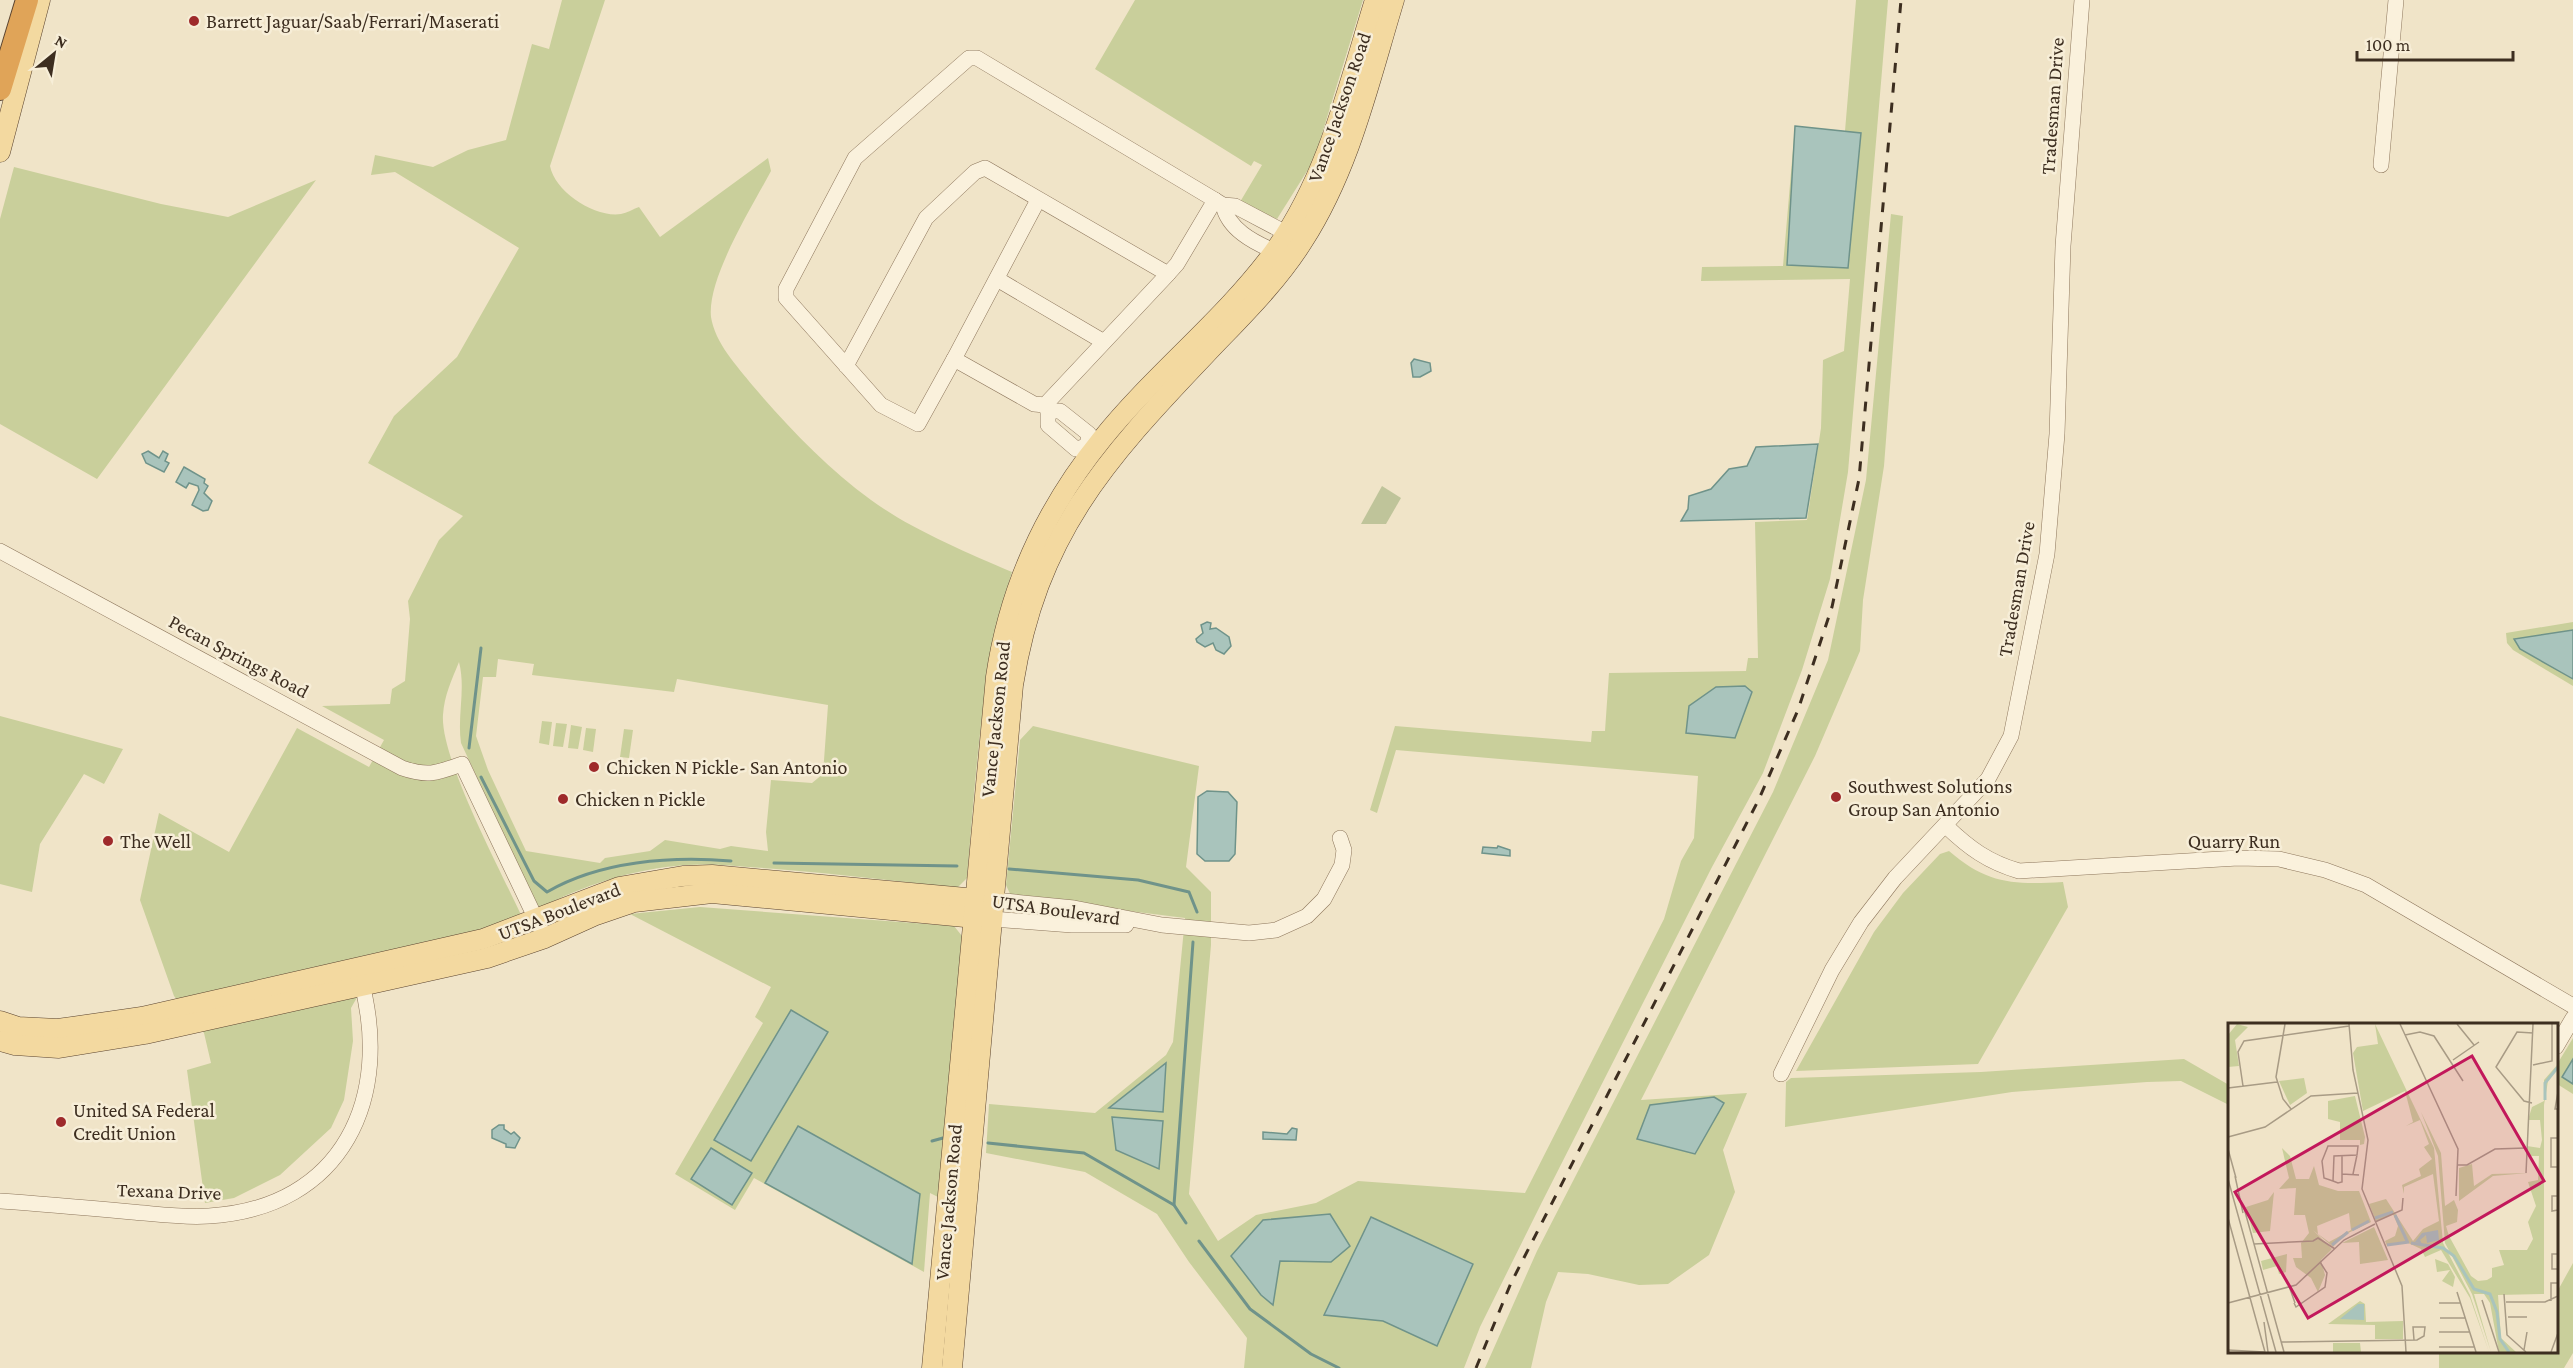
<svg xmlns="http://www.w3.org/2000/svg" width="2573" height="1368" font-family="'Crimson Pro',serif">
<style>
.green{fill:#c9cf9b;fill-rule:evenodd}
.cemetery{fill:#bfc49a}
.water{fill:#a9c4bc;stroke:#6f938a;stroke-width:1.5}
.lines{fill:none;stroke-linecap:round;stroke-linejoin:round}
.stream{stroke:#6f938a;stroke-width:3}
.minor-casing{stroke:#8d765c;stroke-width:16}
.major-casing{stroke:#5b4430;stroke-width:21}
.highway-casing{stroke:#5b4430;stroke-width:24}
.minor{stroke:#faf1dc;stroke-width:15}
.major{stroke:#f3d9a0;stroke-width:20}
.highway{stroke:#e0a458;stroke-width:22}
.rail{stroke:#3d2e20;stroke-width:3;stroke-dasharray:10 10;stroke-linecap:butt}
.poi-dot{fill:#9e2a2b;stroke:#f7eed8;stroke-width:2}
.labels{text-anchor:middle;stroke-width:5;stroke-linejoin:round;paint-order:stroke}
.poi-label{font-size:20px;fill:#3d2e20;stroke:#f7eed8;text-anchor:start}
.street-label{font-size:20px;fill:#3d2e20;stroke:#f7eed8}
.inset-river{fill:none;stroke:#a9c4bc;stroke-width:3}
.inset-road{fill:none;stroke:#a89b85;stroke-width:1.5}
.view{fill:#c2185b;fill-opacity:0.15;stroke:#c2185b;stroke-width:3}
.inset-edge{fill:none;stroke:#3d2e20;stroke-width:3}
</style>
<rect width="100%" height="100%" fill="#f0e4c8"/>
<g class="green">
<path d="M 562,0 L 605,0 L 550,166 C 555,192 595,218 621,214 C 627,213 633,209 639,207 L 660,237 L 768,158 L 771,171 C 752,207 707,278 711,317 C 715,343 737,366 753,386 C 788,427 827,468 871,500 C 909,528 967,553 1012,572 C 981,671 976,775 967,878 L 957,888 C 897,881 837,874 776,869 C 746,867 715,863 685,865 C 633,869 584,885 538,909 L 461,743 C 457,716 466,689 459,662 C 452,679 444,696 443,715 C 440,758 501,871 521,915 L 519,920 L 380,957 L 351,1008 L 353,1041 L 344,1100 L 331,1128 L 280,1175 L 234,1198 L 205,1203 L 187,1070 L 211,1063 L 204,1033 L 174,996 L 140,900 L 159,813 L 229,852 L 297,728 L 369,767 L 384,740 L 322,706 L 390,704 L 392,689 L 405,681 L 410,619 L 408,601 L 439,540 L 463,516 L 368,463 L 394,416 L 457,357 L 519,248 L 395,172 L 371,175 L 375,155 L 433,167 L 468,150 L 506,140 L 532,44 L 549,49 ZM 498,659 L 534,664 L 532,675 L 674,692 L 677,679 L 828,705 L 823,774 L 812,783 L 771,780 L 766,832 L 768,851 L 731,846 L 720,849 L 665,840 L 650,851 L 605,858 L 600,863 L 526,851 L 488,770 L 476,736 L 483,677 L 496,677 Z"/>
<path d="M 1135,0 L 1363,0 L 1314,160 L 1277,219 L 1240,202 L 1262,165 L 1254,161 L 1251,166 L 1095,69 Z"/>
<path d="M 1856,0 L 1888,0 L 1848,472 L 1830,579 L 1802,670 L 1763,773 L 1712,867 L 1542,1202 L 1480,1327 L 1464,1368 L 1244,1368 L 1247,1338 L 1189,1262 L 1157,1214 L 1085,1172 L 986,1153 L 989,1104 L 1095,1113 L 1166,1055 L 1173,1042 L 1185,918 L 1011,896 L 1006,885 L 1020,740 L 1033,726 L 1199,766 L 1186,867 L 1211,892 L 1211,945 L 1189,1194 L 1218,1241 L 1256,1215 L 1316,1203 L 1358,1181 L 1525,1193 L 1664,919 L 1681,861 L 1694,838 L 1698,776 L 1396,750 L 1377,813 L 1370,810 L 1395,726 L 1591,742 L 1592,731 L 1605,731 L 1609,673 L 1746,671 L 1748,658 L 1758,658 L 1755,522 L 1807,520 L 1821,428 L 1823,360 L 1844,351 L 1850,279 L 1701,281 L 1702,267 L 1783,266 L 1795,126 L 1845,131 Z"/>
<path d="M 14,167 L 161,204 L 228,217 L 316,180 L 97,479 L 0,424 L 0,219 Z"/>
<path d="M 1891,214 L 1903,216 L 1884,466 L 1863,600 L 1860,651 L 1815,756 L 1641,1100 L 1747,1093 L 1723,1150 L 1735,1192 L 1709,1255 L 1668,1284 L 1639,1285 L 1588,1274 L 1558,1272 L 1546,1302 L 1531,1368 L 1485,1368 L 1537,1251 L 1773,792 L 1828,660 L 1866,480 Z"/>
<path d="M 2573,622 L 2573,686 L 2513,650 L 2507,643 L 2506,633 Z"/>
<path d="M 0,716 L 123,749 L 104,784 L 84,774 L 40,844 L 32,892 L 0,884 Z"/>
<path d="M 542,721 L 552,722 L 549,745 L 539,743 Z"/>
<path d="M 556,723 L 567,724 L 563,747 L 553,746 Z"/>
<path d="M 571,725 L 582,727 L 578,749 L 568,748 Z"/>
<path d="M 586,728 L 596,729 L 593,752 L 583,750 Z"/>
<path d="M 624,729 L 633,730 L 629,758 L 620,757 Z"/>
<path d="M 1949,851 C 1987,884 2014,885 2063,882 L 2068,907 L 1978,1064 L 1796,1071 L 1874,932 L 1903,893 L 1940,854 Z"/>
<path d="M 700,907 L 954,926 L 962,936 L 940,1198 L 930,1193 L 924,1272 L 754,1178 L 735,1210 L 675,1174 L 763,1023 L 755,1017 L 771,987 L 630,914 Z"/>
<path d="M 2573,1038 L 2573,1094 L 2557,1084 L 2556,1066 Z"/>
<path d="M 2184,1059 L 2229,1085 L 2229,1105 L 2181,1081 L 2147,1082 L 2012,1092 L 1785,1127 L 1786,1082 L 1791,1078 L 1981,1072 Z"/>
<path d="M 2573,1263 L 2573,1353 L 2564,1368 L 2439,1368 L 2439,1352 L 2556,1352 L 2557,1292 Z"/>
</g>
<path class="cemetery" d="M 1382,486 L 1401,498 L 1386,524 L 1361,524 Z"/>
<g class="water">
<path d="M 1795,126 L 1861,133 L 1848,268 L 1787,265 Z"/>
<path d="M 1414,359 L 1430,363 L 1431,371 L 1420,377 L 1413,377 L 1411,363 Z"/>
<path d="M 1818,444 L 1806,518 L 1681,521 L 1688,509 L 1689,496 L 1711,489 L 1729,469 L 1747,466 L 1756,447 Z"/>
<path d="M 148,451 L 159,458 L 163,451 L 168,454 L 165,461 L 169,463 L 164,472 L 146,463 L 142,454 Z"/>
<path d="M 184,467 L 205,479 L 204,483 L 208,486 L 204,493 L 212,501 L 208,510 L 203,511 L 192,505 L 199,490 L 198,486 L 189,483 L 186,488 L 176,482 Z"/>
<path d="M 1207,622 L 1211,623 L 1210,629 L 1216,628 L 1229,637 L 1231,646 L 1224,654 L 1216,650 L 1213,643 L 1205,647 L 1197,642 L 1196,639 L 1203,633 L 1201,625 Z"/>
<path d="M 2573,630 L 2573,679 L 2520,649 L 2514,639 Z"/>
<path d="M 1745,686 L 1752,692 L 1735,738 L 1686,733 L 1689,706 L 1716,687 Z"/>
<path d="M 1207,791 L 1228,792 L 1237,802 L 1235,854 L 1229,861 L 1205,861 L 1197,854 L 1198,797 Z"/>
<path d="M 1498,846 L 1510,850 L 1510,856 L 1482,853 L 1483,847 L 1497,848 Z"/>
<path d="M 791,1010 L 828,1032 L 751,1161 L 714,1140 Z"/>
<path d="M 2573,1059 L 2573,1084 L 2562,1077 Z"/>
<path d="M 1166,1063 L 1163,1112 L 1109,1108 Z"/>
<path d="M 1714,1097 L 1724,1103 L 1695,1154 L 1637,1139 L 1650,1105 Z"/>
<path d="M 1112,1117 L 1163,1121 L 1159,1169 L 1116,1150 Z"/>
<path d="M 499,1125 L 504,1125 L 504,1129 L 511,1134 L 514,1132 L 520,1138 L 515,1148 L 506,1147 L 506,1144 L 492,1138 L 492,1130 Z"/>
<path d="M 798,1126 L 920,1194 L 912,1264 L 765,1183 Z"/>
<path d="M 1292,1128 L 1297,1129 L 1296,1140 L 1263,1139 L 1263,1132 L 1287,1134 Z"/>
<path d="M 711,1148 L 752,1173 L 732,1205 L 691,1179 Z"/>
<path d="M 1330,1214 L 1350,1246 L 1331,1262 L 1280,1261 L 1273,1305 L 1261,1295 L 1231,1256 L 1263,1220 Z"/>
<path d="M 1371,1217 L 1473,1264 L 1437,1346 L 1383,1321 L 1324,1315 Z"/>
</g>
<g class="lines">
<g class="stream">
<path d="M 469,748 L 481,648"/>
<path d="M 481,777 L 534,881 L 547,892 C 600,861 671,856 731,861"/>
<path d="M 774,863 L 957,866"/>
<path d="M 1009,869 L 1138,880 L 1189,892 L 1197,912"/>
<path d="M 932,1141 L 943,1138"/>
<path d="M 988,1143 L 1084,1153 L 1174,1205 L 1186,1223"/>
<path d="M 1174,1205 L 1193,942"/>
<path d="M 1199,1241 L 1250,1309 L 1311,1354 L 1339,1368"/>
</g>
<defs>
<g id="minor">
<path d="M 2381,165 L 2396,0"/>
<path d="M 1215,200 L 1223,205 L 1235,206 L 1286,233"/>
<path d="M 1223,205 C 1228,229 1253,242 1274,251"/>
<path d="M 997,279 L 1104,342"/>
<path d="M 954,359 L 1038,200"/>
<path d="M 846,366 L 926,218 L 975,172 L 985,168 L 1168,274 L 1177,264 L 1215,200 L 977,58 L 969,58 L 855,158 L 786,289 L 786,298 L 881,405 L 918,424 L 954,359 L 1034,404 L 1045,405 L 1048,411 L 1060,411 L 1089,434 L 1087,446"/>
<path d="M 1045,405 L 1168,274"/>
<path d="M 1048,411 L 1048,425 L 1076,449 L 1087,446 L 1093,450"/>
<path d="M 0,551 L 402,768 C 428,777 437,773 462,764 L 545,938"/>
<path d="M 1946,826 C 1969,848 1988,862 2019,871 L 2238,858 L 2279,859 L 2325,870 L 2366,885 L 2573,1006"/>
<path d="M 994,900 L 1074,908 L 1162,925 L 1249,933 L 1276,930 L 1307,916 L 1324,899 L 1342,865 L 1344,850 L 1340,838"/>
<path d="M 993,919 L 1072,925 L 1126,925"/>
<path d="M 2556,1047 L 2573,1018"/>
<path d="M 1781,1074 L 1832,970 L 1861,922 L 1895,878 L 1988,779 L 2011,736 L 2047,554 L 2057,434 L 2063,246 L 2082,0"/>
<path d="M 0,1201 C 44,1204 88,1208 132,1212 C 157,1214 184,1218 209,1216 C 343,1208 394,1097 360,977"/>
</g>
<g id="major">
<path d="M 0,152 L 40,0"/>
<path d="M 0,1021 L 18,1027 L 58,1029 L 142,1017 L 483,939 L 619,887 L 683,876 L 712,875 L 988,900"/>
<path d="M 0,1041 L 15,1045 L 59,1048 L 145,1034 L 487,958 L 545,938 L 596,915 L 634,902 L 712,893 L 986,919"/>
<path d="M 932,1368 L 996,677 C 1009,589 1046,508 1102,439 C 1155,373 1224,320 1274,252 C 1328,177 1348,87 1375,0"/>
<path d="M 952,1368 L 1013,685 C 1037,535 1104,461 1205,355 C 1239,319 1276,284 1303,241 C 1350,168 1369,82 1394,0"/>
</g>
<path id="highway" d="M 0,89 L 27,0"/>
</defs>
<use href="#minor" class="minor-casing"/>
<use href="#major" class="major-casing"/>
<use href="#highway" class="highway-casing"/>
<use href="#minor" class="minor"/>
<use href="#major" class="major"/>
<use href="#highway" class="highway"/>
<path class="rail" d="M 1476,1368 L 1511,1283 L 1759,799 L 1798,710 L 1832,607 L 1859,479 L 1901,0"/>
</g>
<g class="poi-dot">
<circle cx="194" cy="21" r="6"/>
<circle cx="594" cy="767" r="6"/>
<circle cx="1836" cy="797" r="6"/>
<circle cx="563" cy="799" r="6"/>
<circle cx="108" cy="841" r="6"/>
<circle cx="61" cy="1122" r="6"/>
</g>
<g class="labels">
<g class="poi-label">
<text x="206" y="28">Barrett Jaguar/Saab/Ferrari/Maserati</text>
<text x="606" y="774">Chicken N Pickle- San Antonio</text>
<text x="1848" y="793">Southwest Solutions<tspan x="1848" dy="23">Group San Antonio</tspan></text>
<text x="575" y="806">Chicken n Pickle</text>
<text x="120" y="848">The Well</text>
<text x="73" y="1117">United SA Federal<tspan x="73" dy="23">Credit Union</tspan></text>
</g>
<g class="street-label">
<text transform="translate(2052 106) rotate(-86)" y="7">Tradesman Drive</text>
<text transform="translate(1339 107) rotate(-71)" y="7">Vance Jackson Road</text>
<text transform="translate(2016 589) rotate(-80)" y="7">Tradesman Drive</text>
<text transform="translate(239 656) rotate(28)" y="7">Pecan Springs Road</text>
<text transform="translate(995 719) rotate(-84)" y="7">Vance Jackson Road</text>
<text x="2234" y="848">Quarry Run</text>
<text transform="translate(1056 909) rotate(8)" y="7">UTSA Boulevard</text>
<text transform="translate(559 911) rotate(-21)" y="7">UTSA Boulevard</text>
<text transform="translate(169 1191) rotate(2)" y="7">Texana Drive</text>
<text transform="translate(948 1202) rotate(-85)" y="7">Vance Jackson Road</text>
</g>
</g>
<g transform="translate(2228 1023)">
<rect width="330" height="330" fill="#f0e4c8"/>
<path d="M 9,1 L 20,4 L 7,17 L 11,43 L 0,44 L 0,12 ZM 147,1 L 206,125 L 215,220 L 242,272 L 261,329 L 242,275 L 213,227 L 197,234 L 193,226 L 178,219 L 159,223 L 157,218 L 167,213 L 170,203 L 165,191 L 148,198 L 141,181 L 158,176 L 185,218 L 195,206 L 211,198 L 205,151 L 176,164 L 176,171 L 174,162 L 193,153 L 191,146 L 204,136 L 196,124 L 201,121 L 192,97 L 178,103 L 185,99 L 177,68 L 135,88 L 125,30 L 129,24 L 150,21 ZM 330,41 L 320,58 L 316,82 L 316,271 L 270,272 L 273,315 L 288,329 L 271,329 L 262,280 L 256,271 L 246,271 L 263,329 L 244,271 L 217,220 L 210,133 L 193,89 L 213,130 L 217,183 L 226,177 L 230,187 L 229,199 L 218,203 L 221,213 L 243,253 L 250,258 L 259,257 L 264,254 L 264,245 L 276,242 L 271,227 L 299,227 L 305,216 L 300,199 L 308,183 L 300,159 L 310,157 L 311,133 L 300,133 L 299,123 L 312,125 L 314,117 L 312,97 L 300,97 L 304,84 L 316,78 L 316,57 ZM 76,55 L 79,70 L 62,82 L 51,58 ZM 127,73 L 137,114 L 136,121 L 132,122 L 132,117 L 112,117 L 112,99 L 100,96 L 100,78 ZM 54,125 L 62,133 L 68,156 L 81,156 L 86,143 L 91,162 L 110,168 L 131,168 L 143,199 L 116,212 L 105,224 L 85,207 L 104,226 L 93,237 L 97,252 L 90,269 L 83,255 L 68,244 L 65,235 L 74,235 L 73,220 L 81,210 L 77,192 L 66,192 L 68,165 L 51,166 L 61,155 ZM 121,190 L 123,207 L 101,219 L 90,211 L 89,203 ZM 244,141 L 246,163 L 264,151 L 300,150 L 265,153 L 231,178 L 231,145 ZM 46,169 L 42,208 L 25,210 L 18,184 L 40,177 ZM 146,204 L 160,237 L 132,241 L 131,219 L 114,220 ZM 59,231 L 58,249 L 51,251 L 49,243 L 35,247 L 33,238 ZM 207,236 L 220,241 L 227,254 L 225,264 L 214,258 L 222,247 L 209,249 ZM 132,278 L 137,281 L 138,299 L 175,298 L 175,316 L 147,316 L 147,302 L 100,301 ZM 105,320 L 132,320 L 133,329 L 105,329 Z" fill="#c9cf9b" fill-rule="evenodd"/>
<path d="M 210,207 L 211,217 L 199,220 L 198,212 L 192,217 L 194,221 L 187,219 L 194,210 ZM 130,281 L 136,281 L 136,297 L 112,296 Z" fill="#a9c4bc"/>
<path class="inset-river" d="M 317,77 L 317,60 L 330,44M 167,192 L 179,218M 147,195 L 165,189M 124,207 L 141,198M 183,220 L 215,225 L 226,233 L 246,266 L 262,271 L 269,289 L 272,316 L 281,329M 104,222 L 120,209M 159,222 L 181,219"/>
<path class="inset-road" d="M 57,1 L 48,54 L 55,76 L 63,86M 121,1 L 125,47 L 140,117 L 134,166 L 174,263 L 178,329M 172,1 L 230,126 L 228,173M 229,1 L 246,22M 177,12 L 192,9 L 206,13 L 235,58M 225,37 L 251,19M 305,42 L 324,38 L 324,1M 15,63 L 10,29 L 16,18 L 121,3M 0,65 L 49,59M 330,69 L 327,86 L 330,86M 304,80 L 296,78 L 268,44 L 289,9 L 305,10M 0,114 L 37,104 L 83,73 L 130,70M 330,115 L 323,115 L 323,144 L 330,144M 0,126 L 8,155M 114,132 L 114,151M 230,142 L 239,142 L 267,126 L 298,125M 298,150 L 305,1M 125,151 L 129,132M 7,153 L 15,190M 0,156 L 48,329M 105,158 L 106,133 L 129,132 L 130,123 L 100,123 L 94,138 L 96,155 L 105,158 L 110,160 L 114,159 L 114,151 L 131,152M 330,173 L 324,173 L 324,188 L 330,187M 16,185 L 56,329M 0,195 L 37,329M 147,199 L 174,187 L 175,175M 26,221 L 85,218 L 90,215 L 107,226M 330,231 L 324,231 L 324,246 L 330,246M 61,263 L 67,280M 229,269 L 248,329M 276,271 L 279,312 L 298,329M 254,277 L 271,329M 323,278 L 323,260 L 330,260M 278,279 L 317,279 L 330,273M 0,280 L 68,262 L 116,217 L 147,201M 66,280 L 68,284 L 97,264 L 99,250 L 92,239M 211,280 L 232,280M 280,294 L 299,294M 212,295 L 237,295M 36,299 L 40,329M 211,309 L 241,309M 53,319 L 189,317 L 196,313 L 197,304 L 185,304 L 186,317M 211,324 L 246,324M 0,327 L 36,329M 296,327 L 299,309M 323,329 L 330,310"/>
<path class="view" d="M 244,33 L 316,158 L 80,295 L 7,169 Z"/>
<rect width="330" height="330" class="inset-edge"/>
</g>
<g transform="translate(54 54) rotate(30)" stroke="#f7eed8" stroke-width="4.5" paint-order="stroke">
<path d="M0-4.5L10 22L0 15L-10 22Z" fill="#3d2e20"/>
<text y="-9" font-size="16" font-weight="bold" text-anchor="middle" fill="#3d2e20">N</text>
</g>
<path d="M2357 51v9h156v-9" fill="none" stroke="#3d2e20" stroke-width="3"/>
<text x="2366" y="51" font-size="18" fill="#3d2e20" stroke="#f7eed8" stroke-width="4.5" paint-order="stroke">100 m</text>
</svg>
